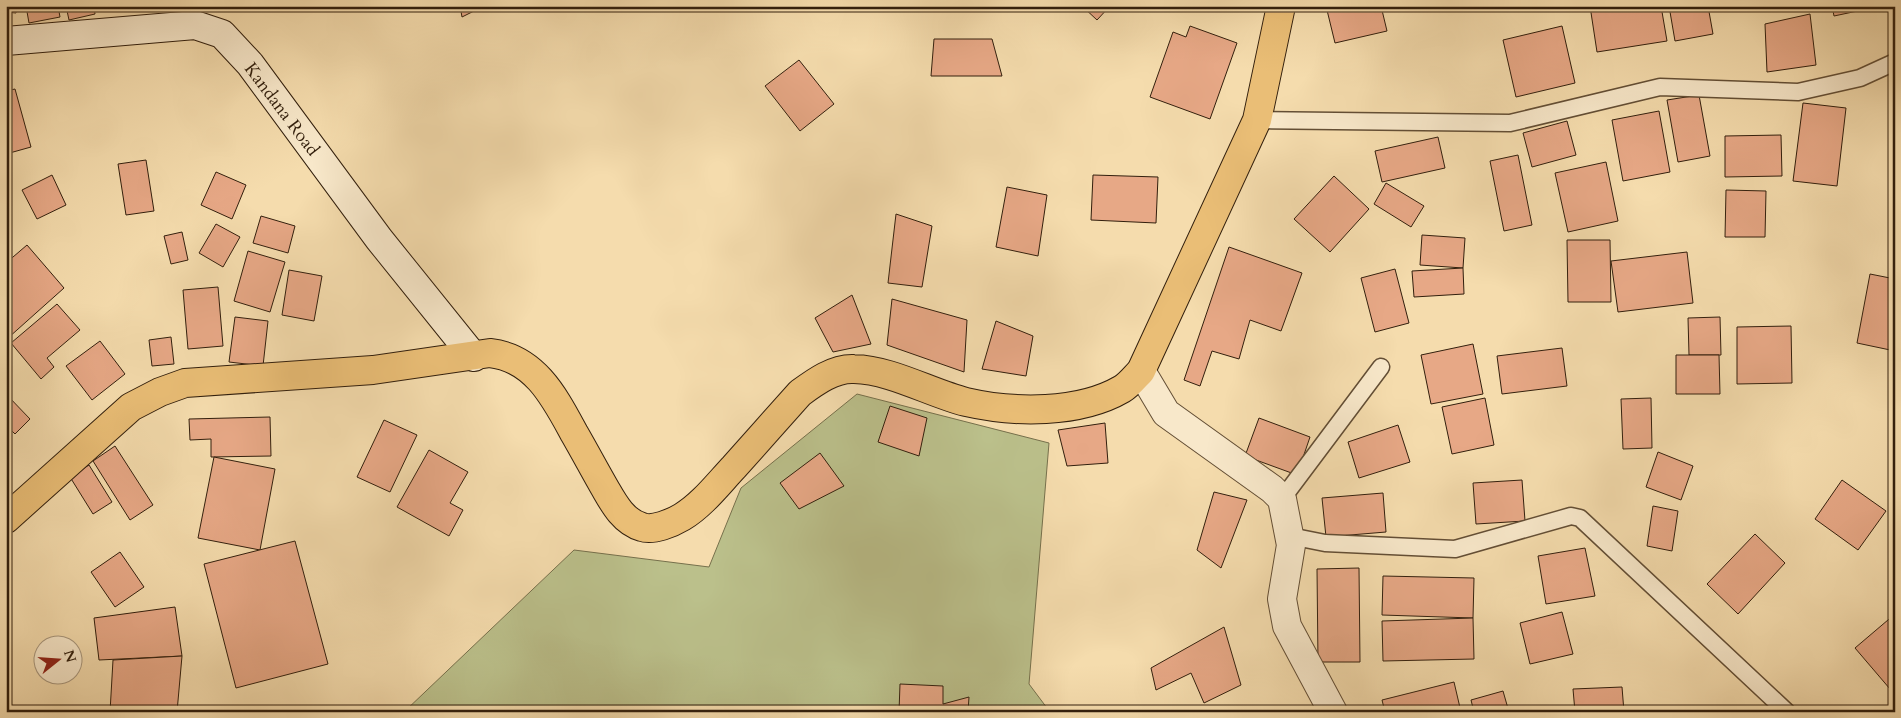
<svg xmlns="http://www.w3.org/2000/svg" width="1901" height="718" font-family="Cardo,serif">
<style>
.green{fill:#bbc08b;stroke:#76704c}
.building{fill:#e7a886;stroke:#321f0d}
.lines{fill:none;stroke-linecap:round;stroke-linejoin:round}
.lane-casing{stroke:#634e35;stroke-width:19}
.street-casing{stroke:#634e35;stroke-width:30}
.secondary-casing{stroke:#321f0d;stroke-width:30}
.primary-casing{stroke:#321f0d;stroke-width:30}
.lane{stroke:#f8e8ca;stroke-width:16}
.street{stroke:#f8e8ca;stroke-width:28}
.secondary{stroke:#f8e8ca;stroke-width:28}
.primary{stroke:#eabe76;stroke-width:28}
.labels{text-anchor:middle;stroke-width:4.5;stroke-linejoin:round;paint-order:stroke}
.street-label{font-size:18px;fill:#321f0d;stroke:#f8e8ca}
</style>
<rect width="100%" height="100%" fill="#f5dcad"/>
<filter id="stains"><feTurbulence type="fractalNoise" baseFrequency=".004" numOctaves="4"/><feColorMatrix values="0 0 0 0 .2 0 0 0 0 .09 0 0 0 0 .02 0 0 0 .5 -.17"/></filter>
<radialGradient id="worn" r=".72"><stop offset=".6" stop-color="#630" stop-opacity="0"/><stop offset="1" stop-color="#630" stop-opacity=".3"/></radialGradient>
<path class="green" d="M 857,394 L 1049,443 L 1029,684 L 1050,712 L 404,712 L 574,550 L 709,567 L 741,488 Z"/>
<g class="building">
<path d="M 6,6 L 17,6 L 16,13 L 6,12 Z"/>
<path d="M 26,6 L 58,6 L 60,17 L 29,23 Z"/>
<path d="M 66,6 L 94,6 L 95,14 L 69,20 Z"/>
<path d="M 460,6 L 484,6 L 462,17 Z"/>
<path d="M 1082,6 L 1110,6 L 1097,20 Z"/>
<path d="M 1326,6 L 1381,6 L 1387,31 L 1335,43 Z"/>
<path d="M 1590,6 L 1661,6 L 1667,41 L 1597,52 Z"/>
<path d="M 1669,6 L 1708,6 L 1713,34 L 1675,41 Z"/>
<path d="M 1832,6 L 1866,6 L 1867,9 L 1834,16 Z"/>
<path d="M 1810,14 L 1816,65 L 1767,72 L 1765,24 Z"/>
<path d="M 1190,26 L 1237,43 L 1210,119 L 1150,97 L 1173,32 L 1186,37 Z"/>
<path d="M 1562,26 L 1575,83 L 1516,97 L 1503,40 Z"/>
<path d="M 934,39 L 992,39 L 1002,76 L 931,76 Z"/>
<path d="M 799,60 L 834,104 L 800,131 L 765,86 Z"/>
<path d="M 15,89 L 31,147 L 6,154 L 6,91 Z"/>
<path d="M 1699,95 L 1710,156 L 1678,162 L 1667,100 Z"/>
<path d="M 1803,103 L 1846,108 L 1837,186 L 1793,181 Z"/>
<path d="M 1659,111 L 1670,172 L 1623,181 L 1612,120 Z"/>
<path d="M 1567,121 L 1576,155 L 1532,167 L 1523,133 Z"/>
<path d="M 1781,135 L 1782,176 L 1725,177 L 1725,136 Z"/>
<path d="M 1438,137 L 1445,168 L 1382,182 L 1375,151 Z"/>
<path d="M 1518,155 L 1532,225 L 1504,231 L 1490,161 Z"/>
<path d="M 146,160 L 154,211 L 126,215 L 118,164 Z"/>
<path d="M 1606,162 L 1618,221 L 1568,232 L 1555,173 Z"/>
<path d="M 216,172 L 246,185 L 232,219 L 201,205 Z"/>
<path d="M 52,175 L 66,205 L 37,219 L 22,190 Z"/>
<path d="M 1093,175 L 1158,177 L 1156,223 L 1091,220 Z"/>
<path d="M 1334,176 L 1369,209 L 1330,252 L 1294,219 Z"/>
<path d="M 1386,183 L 1424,206 L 1411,227 L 1374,204 Z"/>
<path d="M 1007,187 L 1047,195 L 1038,256 L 996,247 Z"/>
<path d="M 1726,190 L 1766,191 L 1765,237 L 1725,237 Z"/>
<path d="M 896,214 L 932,226 L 922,287 L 888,283 Z"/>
<path d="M 261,216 L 295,226 L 288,253 L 253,243 Z"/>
<path d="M 216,224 L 240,237 L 223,267 L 199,253 Z"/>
<path d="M 182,232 L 188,260 L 171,264 L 164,236 Z"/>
<path d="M 1422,235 L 1465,238 L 1463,268 L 1420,265 Z"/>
<path d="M 1567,240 L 1610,240 L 1611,302 L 1568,302 Z"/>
<path d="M 27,245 L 64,288 L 8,338 L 6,335 L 6,263 Z"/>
<path d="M 1229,247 L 1302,273 L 1281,331 L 1250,320 L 1239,359 L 1212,351 L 1200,386 L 1184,380 Z"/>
<path d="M 248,251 L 285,262 L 270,312 L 234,301 Z"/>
<path d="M 1687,252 L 1693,303 L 1618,312 L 1611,261 Z"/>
<path d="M 1463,268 L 1464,294 L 1414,297 L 1412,271 Z"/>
<path d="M 1395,269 L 1409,323 L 1375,332 L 1361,278 Z"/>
<path d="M 289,270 L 322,276 L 314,321 L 282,315 Z"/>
<path d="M 1870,274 L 1895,279 L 1895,351 L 1857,343 Z"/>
<path d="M 218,287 L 223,346 L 188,349 L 183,290 Z"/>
<path d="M 852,295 L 871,344 L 833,352 L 815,318 Z"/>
<path d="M 892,299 L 967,320 L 964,372 L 887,345 Z"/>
<path d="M 57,304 L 80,330 L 47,358 L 54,367 L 41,379 L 11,343 Z"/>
<path d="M 235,317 L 268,321 L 263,366 L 229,362 Z"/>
<path d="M 1720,317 L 1721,355 L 1689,355 L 1688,318 Z"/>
<path d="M 996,321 L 1033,336 L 1026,376 L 982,369 Z"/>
<path d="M 1791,326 L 1792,383 L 1737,384 L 1737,327 Z"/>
<path d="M 171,337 L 174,364 L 152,366 L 149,340 Z"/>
<path d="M 100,341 L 125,374 L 92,400 L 66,366 Z"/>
<path d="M 1473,344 L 1483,394 L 1431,404 L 1421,355 Z"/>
<path d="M 1562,348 L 1567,386 L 1502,394 L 1497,356 Z"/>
<path d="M 1676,355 L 1719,355 L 1720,394 L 1676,394 Z"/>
<path d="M 6,394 L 30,419 L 15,434 L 6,425 Z"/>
<path d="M 1485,398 L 1494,445 L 1452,454 L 1442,407 Z"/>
<path d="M 1651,398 L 1652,448 L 1623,449 L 1621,399 Z"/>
<path d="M 890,406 L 927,418 L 919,456 L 878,442 Z"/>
<path d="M 270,417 L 271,456 L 211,457 L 211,439 L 190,440 L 189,419 Z"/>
<path d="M 1259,418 L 1310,437 L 1297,475 L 1245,456 Z"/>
<path d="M 384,420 L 417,435 L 390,492 L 357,477 Z"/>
<path d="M 1105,423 L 1108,463 L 1067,466 L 1058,430 Z"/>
<path d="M 1398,425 L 1410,462 L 1359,478 L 1348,442 Z"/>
<path d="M 115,446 L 153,505 L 130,520 L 93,461 Z"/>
<path d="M 429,450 L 468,472 L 450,503 L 463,510 L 449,536 L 397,507 Z"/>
<path d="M 1658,452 L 1693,466 L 1681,500 L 1646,487 Z"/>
<path d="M 820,453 L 844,486 L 799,509 L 780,483 Z"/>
<path d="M 214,457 L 275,469 L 260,550 L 198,538 Z"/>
<path d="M 89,465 L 112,502 L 93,514 L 70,477 Z"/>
<path d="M 1522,480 L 1525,521 L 1476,524 L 1473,483 Z"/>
<path d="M 1842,480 L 1886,511 L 1858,550 L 1815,519 Z"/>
<path d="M 1214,492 L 1247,500 L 1221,568 L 1197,550 Z"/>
<path d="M 1383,493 L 1386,532 L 1326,537 L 1322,498 Z"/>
<path d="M 1653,506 L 1678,511 L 1672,551 L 1647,546 Z"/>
<path d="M 1755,534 L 1785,563 L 1738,614 L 1707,584 Z"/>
<path d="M 295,541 L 328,664 L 236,688 L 204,564 Z"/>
<path d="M 1585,548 L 1595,596 L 1546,604 L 1538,556 Z"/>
<path d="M 120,552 L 144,587 L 115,607 L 91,572 Z"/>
<path d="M 1359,568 L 1360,662 L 1318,662 L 1317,569 Z"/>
<path d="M 1383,576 L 1474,578 L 1473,618 L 1382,615 Z"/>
<path d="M 175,607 L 182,656 L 99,660 L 94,618 Z"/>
<path d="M 1562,612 L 1573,654 L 1530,664 L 1520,623 Z"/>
<path d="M 1895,614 L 1895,684 L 1890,689 L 1855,648 Z"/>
<path d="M 1473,618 L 1474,659 L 1383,661 L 1382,621 Z"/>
<path d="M 1224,627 L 1241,685 L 1204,703 L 1191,673 L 1156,690 L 1151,668 Z"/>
<path d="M 182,656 L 177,712 L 110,712 L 113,660 Z"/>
<path d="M 1454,682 L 1461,712 L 1385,712 L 1382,700 Z"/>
<path d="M 900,684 L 943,686 L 943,704 L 969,697 L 968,712 L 899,712 Z"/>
<path d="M 1622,687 L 1624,712 L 1575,712 L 1573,689 Z"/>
<path d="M 1503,691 L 1509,712 L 1474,712 L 1471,700 Z"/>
</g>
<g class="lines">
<defs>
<g id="lane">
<path d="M 1257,120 L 1510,123 L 1660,87 L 1798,92 L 1860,78 L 1895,62"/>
<path d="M 1282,499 L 1381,367"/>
<path d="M 1290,536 L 1325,543 L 1455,549 L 1571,516 L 1580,518 L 1787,712"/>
</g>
<path id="street" d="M 1141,371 L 1166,413 L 1272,489 L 1282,499 L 1291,545 L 1282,599 L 1287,626 L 1333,712"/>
<path id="secondary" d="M 6,41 L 195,25 L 222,34 L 250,64 L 379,239 L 474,357"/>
<path id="primary" d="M 6,519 L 131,407 L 160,392 L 185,383 L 373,370 L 490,353 C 535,358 555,398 574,433 C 585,452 595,471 606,490 C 614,504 624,522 642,527 C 653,531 672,523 682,517 C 702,505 718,484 734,467 C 756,442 778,418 800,393 C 815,382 834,368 854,369 C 892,370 930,393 966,402 C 1014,413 1079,414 1122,389 C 1129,385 1135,377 1141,371 L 1257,120 L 1281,6"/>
</defs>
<use href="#lane" class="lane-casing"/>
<use href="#street" class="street-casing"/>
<use href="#secondary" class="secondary-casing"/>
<use href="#primary" class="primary-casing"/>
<use href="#lane" class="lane"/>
<use href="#street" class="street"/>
<use href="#secondary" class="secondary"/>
<use href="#primary" class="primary"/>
</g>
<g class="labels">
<g class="street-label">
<text transform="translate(282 109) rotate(53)" y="6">Kandana Road</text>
</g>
</g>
<rect width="1901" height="718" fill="none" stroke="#f5dcad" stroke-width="25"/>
<rect x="8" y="8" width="1886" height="703" fill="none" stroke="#321f0d" stroke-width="2.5"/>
<rect x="12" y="12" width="1876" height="693" fill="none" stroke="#321f0d"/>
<g transform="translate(58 660) rotate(73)"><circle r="24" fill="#f8e8ca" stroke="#a9987e"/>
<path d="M0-4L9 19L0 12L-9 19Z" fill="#8f2418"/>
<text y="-8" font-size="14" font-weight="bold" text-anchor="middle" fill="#321f0d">N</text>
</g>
<rect width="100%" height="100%" filter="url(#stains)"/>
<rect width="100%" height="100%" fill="url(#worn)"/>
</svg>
